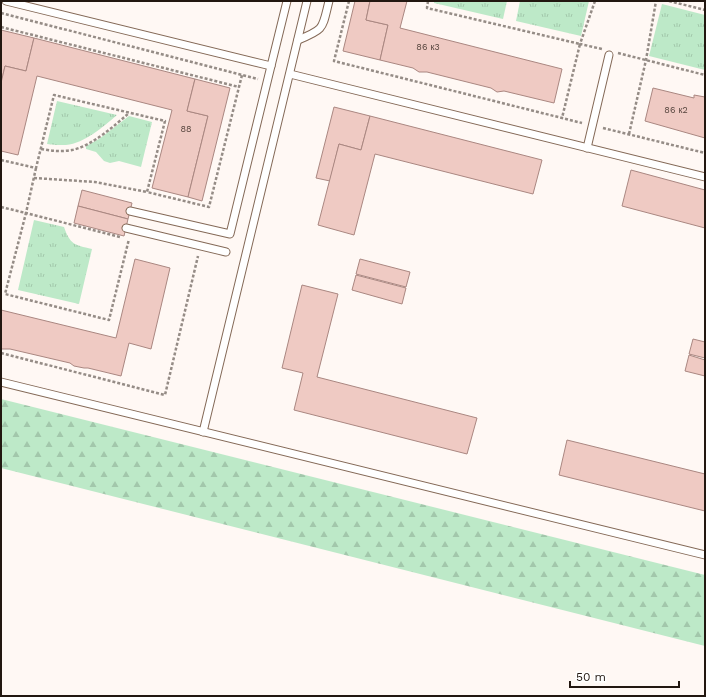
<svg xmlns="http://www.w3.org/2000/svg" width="706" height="697" font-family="'Work Sans',sans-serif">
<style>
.grass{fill:url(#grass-tufts)}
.forest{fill:url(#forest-firs)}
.building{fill:#efcac3;stroke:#aa8781}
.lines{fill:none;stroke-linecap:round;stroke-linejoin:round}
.lane-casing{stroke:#846957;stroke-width:9}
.path{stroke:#958c86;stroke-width:2.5;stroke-dasharray:3 2;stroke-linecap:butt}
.lane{stroke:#fff;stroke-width:7}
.labels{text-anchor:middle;stroke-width:3;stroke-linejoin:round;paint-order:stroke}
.number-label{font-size:9px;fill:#55443d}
</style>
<defs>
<pattern id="grass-tufts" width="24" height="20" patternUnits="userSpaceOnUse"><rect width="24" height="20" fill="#bde9c8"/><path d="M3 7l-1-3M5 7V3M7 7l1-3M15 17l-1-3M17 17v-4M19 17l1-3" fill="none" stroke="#a2c7ab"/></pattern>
<pattern id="forest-firs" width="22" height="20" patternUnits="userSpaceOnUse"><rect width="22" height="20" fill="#bde9c8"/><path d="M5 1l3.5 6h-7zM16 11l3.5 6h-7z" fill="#a2c7ab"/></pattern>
</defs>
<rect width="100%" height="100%" fill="#fff8f4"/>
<g class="grass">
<path d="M 434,1 L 507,1 L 503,19 L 434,3 Z"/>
<path d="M 520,1 L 589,1 L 581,36 L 516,21 Z"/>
<path d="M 662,4 L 705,15 L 705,70 L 649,56 Z"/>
<path d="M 57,101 L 117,115 C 103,127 85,143 66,145 C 60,145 53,145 47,144 Z"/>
<path d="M 129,116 L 152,122 L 141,167 L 119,161 L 110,163 L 104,161 L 96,152 L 86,149 L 86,146 L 99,139 Z"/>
<path d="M 34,220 L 64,227 C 70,244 74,245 92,249 L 79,304 L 18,290 Z"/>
</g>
<path class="forest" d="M 1,399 L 705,575 L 705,646 L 1,468 Z"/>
<g class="building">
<path d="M 355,1 L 370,1 L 366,20 L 388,25 L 380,60 L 343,51 Z"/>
<path d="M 370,1 L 407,1 L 400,28 L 562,69 L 554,103 L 504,91 L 497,92 L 491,88 L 427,72 L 419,72 L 413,68 L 380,60 L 388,25 L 366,20 Z"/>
<path d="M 1,30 L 34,38 L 26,71 L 5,66 L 1,83 Z"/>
<path d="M 34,38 L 195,79 L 187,111 L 208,116 L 188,197 L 152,188 L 172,110 L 37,76 L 18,155 L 1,151 L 1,83 L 5,66 L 26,71 Z"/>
<path d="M 195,79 L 230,88 L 202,201 L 188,197 L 208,116 L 187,111 Z"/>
<path d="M 653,88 L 694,98 L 694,95 L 705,97 L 705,138 L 645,121 Z"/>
<path d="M 334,107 L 370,116 L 361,150 L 339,144 L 330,181 L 316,178 Z"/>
<path d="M 370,116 L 542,160 L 533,194 L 375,154 L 354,235 L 318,225 L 339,144 L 361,150 Z"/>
<path d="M 631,170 L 705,190 L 705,228 L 622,206 Z"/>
<path d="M 82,190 L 132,203 L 128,219 L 78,206 Z"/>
<path d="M 78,206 L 128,219 L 124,236 L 74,223 Z"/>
<path d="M 135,259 L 170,268 L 151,349 L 129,343 L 121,376 L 88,368 L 84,368 L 74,366 L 70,363 L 10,349 L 1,349 L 1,310 L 116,338 Z"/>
<path d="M 360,259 L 410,272 L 406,287 L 356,274 Z"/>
<path d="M 356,275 L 406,288 L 402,304 L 352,290 Z"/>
<path d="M 302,285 L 338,294 L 317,377 L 477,418 L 467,454 L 294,410 L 303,373 L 282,368 Z"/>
<path d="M 693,339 L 705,342 L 705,358 L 689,354 Z"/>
<path d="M 689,355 L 705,360 L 705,376 L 685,371 Z"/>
<path d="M 567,440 L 705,474 L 705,511 L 559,475 Z"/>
</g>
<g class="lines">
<defs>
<g id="lane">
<path d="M 6,1 L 271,66 L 230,234 L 130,211"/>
<path d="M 298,40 C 325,29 322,29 329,1"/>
<path d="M 271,66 L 287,1"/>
<path d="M 290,74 L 705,177"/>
<path d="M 587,148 L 609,55"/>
<path d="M 126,228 L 226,252"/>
<path d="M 1,382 L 705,555"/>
<path d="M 203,432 L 307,1"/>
</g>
</defs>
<use href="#lane" class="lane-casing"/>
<g class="path">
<path d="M 349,1 L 334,61 L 582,123"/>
<path d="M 428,1 L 427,8 L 580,44 L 562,118"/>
<path d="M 595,1 L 580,44 L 602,49"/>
<path d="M 669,1 L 705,10"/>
<path d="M 1,13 L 258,79"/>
<path d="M 1,27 L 239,87"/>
<path d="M 618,53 L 705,75"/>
<path d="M 603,128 L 705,153"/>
<path d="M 629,134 L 646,60 L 656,1"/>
<path d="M 41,149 C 52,151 62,152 72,150 C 92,146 114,126 129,113"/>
<path d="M 1,160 L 36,168 L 54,95 L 165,121 L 147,192 L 209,207 L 242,75"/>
<path d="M 36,168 L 26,213 L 120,237"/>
<path d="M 34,178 L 95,182 L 147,192"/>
<path d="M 1,207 L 26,213 L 5,294 L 109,320 L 129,239"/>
<path d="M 1,353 L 165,395 L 198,256"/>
</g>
<use href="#lane" class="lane"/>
</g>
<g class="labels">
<g class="number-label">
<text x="428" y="50">86 к3</text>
<text x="676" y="113">86 к2</text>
<text x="186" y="132">88</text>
</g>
</g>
<rect width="706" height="697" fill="none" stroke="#221710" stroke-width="4"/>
<path d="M570 681v6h109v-6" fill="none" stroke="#221710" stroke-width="2"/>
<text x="576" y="681" font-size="12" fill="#221710" stroke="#ffffff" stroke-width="3" paint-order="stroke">50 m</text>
</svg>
